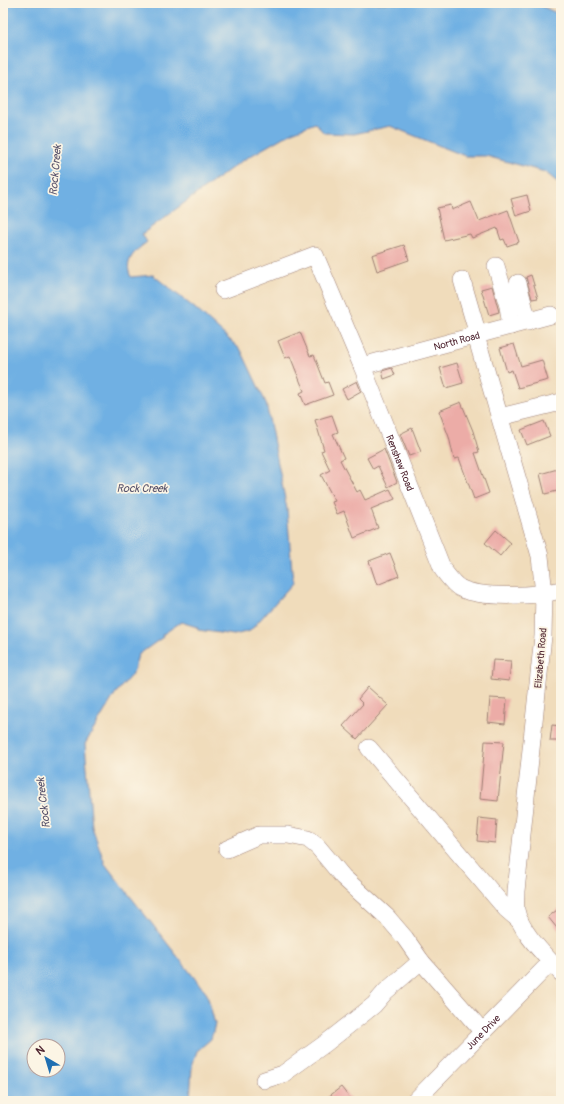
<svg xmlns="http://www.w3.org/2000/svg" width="564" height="1104" font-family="Pangolin,sans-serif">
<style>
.water{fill:#6fb0e3;stroke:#5c6887;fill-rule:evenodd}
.building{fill:#ecaca7}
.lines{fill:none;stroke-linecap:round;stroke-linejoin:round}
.minor-casing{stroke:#9d7e73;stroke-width:18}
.minor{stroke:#fff;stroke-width:17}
.labels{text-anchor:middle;stroke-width:3.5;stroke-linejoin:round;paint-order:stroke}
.street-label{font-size:10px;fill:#4a1f2b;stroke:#fcf5e5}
.water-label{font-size:11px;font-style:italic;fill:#57526b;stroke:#fcf5e5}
</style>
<rect width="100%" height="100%" fill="#fcf5e5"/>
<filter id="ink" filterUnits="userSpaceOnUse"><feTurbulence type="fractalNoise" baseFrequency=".025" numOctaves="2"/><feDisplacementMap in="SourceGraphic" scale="8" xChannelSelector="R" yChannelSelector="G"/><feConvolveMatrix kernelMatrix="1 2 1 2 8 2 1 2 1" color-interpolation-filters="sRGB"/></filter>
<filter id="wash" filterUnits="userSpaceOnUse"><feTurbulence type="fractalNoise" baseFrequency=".012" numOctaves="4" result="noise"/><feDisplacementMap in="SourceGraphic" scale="16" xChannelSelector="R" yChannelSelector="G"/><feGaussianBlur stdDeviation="0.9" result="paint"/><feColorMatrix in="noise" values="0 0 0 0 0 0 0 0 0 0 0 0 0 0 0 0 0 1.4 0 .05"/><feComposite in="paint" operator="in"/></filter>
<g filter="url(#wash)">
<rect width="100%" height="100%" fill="#f0dcbb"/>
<path class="water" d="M 3,3 L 535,3 L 561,15 L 561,185 L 545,172 L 486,156 L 465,156 L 390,126 L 354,134 L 324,133 L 315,123 L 292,132 L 240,162 L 142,234 L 147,242 C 135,251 123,261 131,277 L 153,275 L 197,310 L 241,350 L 266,403 L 287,509 L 293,583 L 250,631 L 234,635 L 198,630 L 197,627 L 181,622 L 162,635 L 163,637 L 138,655 L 133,673 L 115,694 L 85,744 L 92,827 L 105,864 L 207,994 L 215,1024 L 211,1039 L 197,1051 L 192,1066 L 190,1101 L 3,1100 ZM 34,1046 L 58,1046 L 58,1070 L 34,1070 Z"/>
<g id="blocks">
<g class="building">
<path d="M 527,195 L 531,211 L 516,216 L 511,199 Z"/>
<path d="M 471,202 L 479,221 L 508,210 L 519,242 L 507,246 L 504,239 L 501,240 L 497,228 L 472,238 L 470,234 L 444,240 L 437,208 L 451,205 L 452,210 Z"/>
<path d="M 404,245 L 409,260 L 377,271 L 372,255 Z"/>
<path d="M 531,275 L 538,298 L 532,299 L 526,277 Z"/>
<path d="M 492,286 L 499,312 L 489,315 L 481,289 Z"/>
<path d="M 300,332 L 310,356 L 314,355 L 325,383 L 328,382 L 333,395 L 305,405 L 300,393 L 304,391 L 290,356 L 285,358 L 278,341 Z"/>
<path d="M 514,344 L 521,366 L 542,360 L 548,380 L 518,388 L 512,370 L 507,372 L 500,348 Z"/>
<path d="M 457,363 L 463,383 L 446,388 L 440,368 Z"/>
<path d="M 392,368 L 395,375 L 384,379 L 382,371 Z"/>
<path d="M 357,381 L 361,391 L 347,399 L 342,389 Z"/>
<path d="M 461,402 L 473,431 L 479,452 L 475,453 L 489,493 L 474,499 L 459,458 L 454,459 L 449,437 L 439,411 Z"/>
<path d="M 332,415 L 338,432 L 333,434 L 344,458 L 340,460 L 357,492 L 360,490 L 365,500 L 390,489 L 395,499 L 371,509 L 378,528 L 354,538 L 344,511 L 337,514 L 332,502 L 335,501 L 321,475 L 330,470 L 321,451 L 324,450 L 315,420 Z"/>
<path d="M 544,421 L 550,436 L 527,445 L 521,430 Z"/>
<path d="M 412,428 L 421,452 L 409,456 L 400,434 Z"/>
<path d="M 384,449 L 397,482 L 388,487 L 378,466 L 373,469 L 367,458 Z"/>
<path d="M 561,468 L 561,490 L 545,494 L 540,474 Z"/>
<path d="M 496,530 L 511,543 L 500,556 L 485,543 Z"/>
<path d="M 390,553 L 399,576 L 377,585 L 369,561 Z"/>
<path d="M 493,660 L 511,661 L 509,681 L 491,679 Z"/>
<path d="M 368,687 L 388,705 L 357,739 L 343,726 L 363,704 L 358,699 Z"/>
<path d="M 490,698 L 507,699 L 505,724 L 488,722 Z"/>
<path d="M 552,725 L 561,726 L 561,741 L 550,741 Z"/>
<path d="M 485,741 L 504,742 L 498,801 L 480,799 Z"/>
<path d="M 479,818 L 497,820 L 495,843 L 477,841 Z"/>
<path d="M 561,907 L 561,933 L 548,917 Z"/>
<path d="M 341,1087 L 352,1101 L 323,1101 Z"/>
</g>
</g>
</g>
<g filter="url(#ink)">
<use href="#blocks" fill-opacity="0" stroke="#9d7e73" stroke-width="1"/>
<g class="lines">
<defs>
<g id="minor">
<path d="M 496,266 L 508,306 L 511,326"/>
<path d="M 462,280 L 478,335"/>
<path d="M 518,283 L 528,322"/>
<path id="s1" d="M 223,290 L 315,255 L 362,366 L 443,570 C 448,576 453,584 460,588 C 481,599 538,596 561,590"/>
<path d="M 476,336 L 540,556 L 544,594 L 543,636 L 516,891 C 516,897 515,904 516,910 C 520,932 547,957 561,973"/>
<path id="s2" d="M 362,366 L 551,315"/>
<path d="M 500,417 L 561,402"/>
<path d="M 369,748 L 506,909 L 520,921"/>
<path d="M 227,849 L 259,835 L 288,835 L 308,839 L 318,847 L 343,877 L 387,917 L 405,938 L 421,961 L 482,1031"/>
<path d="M 264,1080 L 283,1074 L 326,1043 L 374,1005 L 386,991 L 421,961"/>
<path id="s3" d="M 415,1101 L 551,962"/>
</g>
</defs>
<use href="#minor" class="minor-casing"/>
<use href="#minor" class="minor"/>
</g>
</g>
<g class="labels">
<g class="street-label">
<text dy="4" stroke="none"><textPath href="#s2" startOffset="98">North Road</textPath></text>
<text dy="4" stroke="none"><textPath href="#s1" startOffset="323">Renshaw Road</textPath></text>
<text transform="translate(540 658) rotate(-85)" y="4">Elizabeth Road</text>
<text dy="4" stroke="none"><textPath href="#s3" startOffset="97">June Drive</textPath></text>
</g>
<g class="water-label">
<text transform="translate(55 170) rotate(-85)" y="4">Rock Creek</text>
<text x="142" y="492">Rock Creek</text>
<text transform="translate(43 803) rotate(-97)" y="4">Rock Creek</text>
</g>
</g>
<rect width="564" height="1104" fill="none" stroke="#fcf5e5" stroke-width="16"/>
<g transform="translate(46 1058) rotate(322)"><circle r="19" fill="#fcf5e5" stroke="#b59f9b"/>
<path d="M0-3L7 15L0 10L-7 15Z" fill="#1f6fb2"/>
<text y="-6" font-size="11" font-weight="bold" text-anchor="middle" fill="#4a1f2b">N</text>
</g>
</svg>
